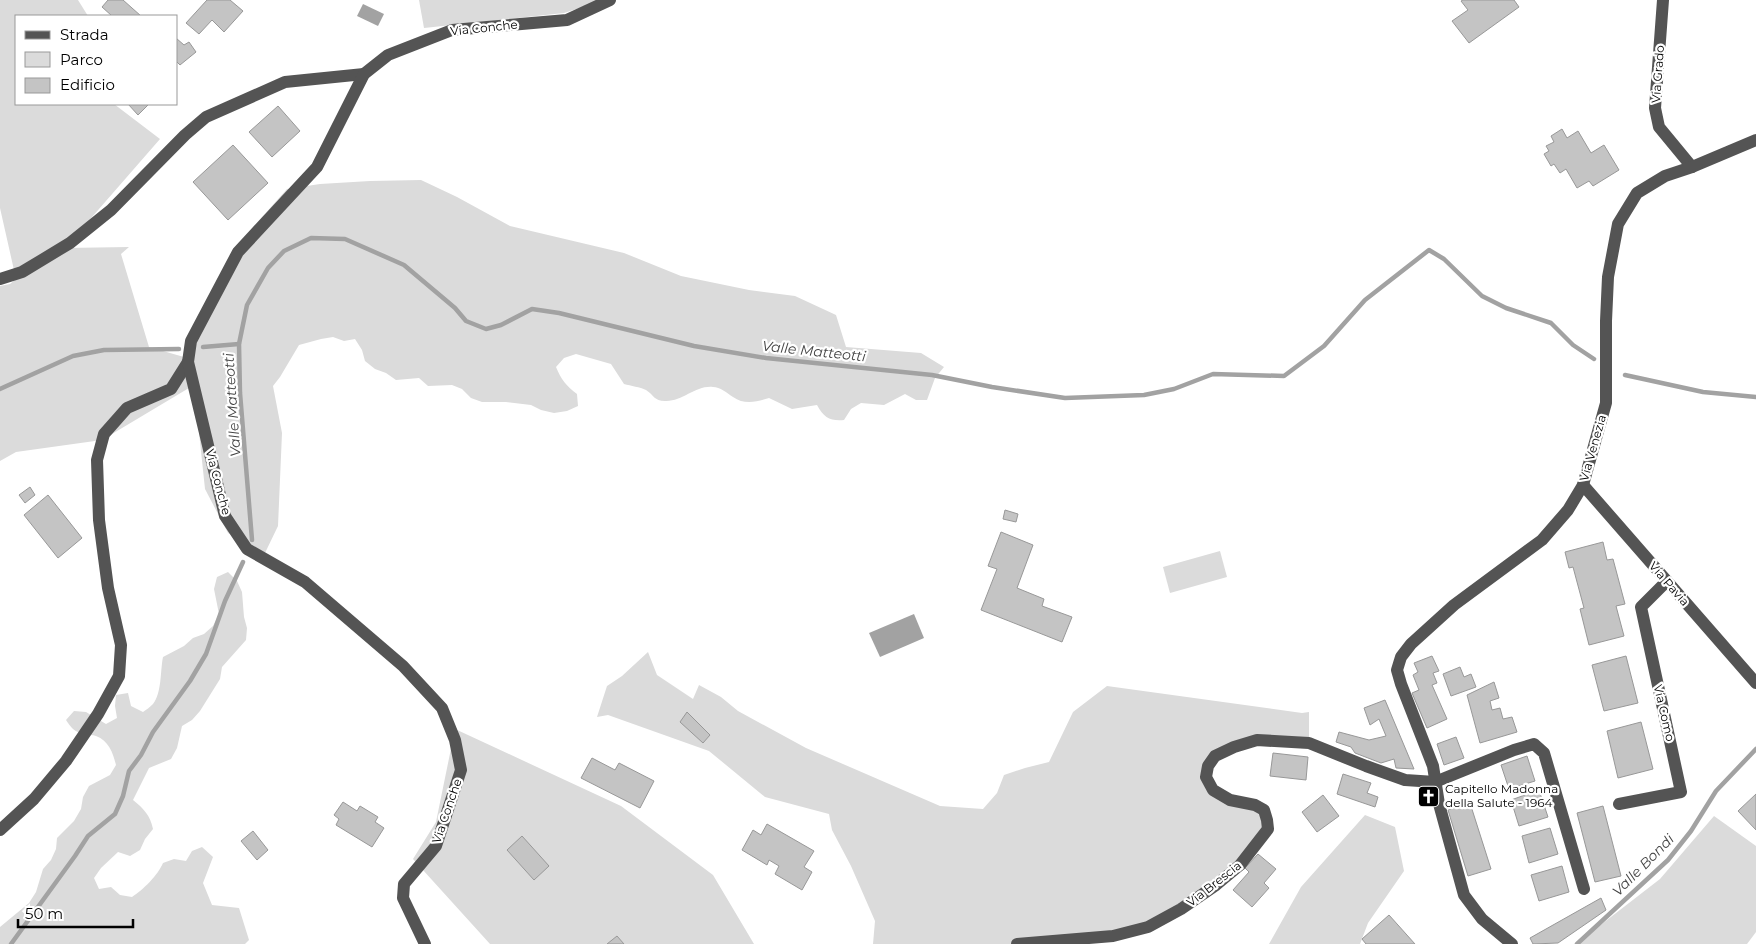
<svg xmlns="http://www.w3.org/2000/svg" width="1756" height="944" font-family="Montserrat,sans-serif">
<style>
.green{fill:#dbdbdb}
.water{fill:#a2a2a2}
.lines{fill:none;stroke-linecap:round;stroke-linejoin:round}
.stream{stroke:#a2a2a2;stroke-width:4.5}
.building{fill:#c4c4c4;stroke:#989898}
.minor{stroke:#545454;stroke-width:12}
.labels{text-anchor:middle;stroke-width:4.5;stroke-linejoin:round;paint-order:stroke}
.street-label{font-size:12px;fill:#000;stroke:#fff}
.poi-label{font-size:12px;fill:#000;stroke:#fff;text-anchor:start}
.water-label{font-size:14px;font-style:italic;fill:#434343;stroke:#fff}
</style>
<rect width="100%" height="100%" fill="#fff"/>
<g class="green">
<path d="M 0,0 L 78,0 L 88,16 L 16,16 L 16,104 L 114,104 L 160,139 L 65,248 L 129,247 L 121,254 L 149,347 L 191,359 L 191,336 L 254,226 L 287,189 L 320,184 L 370,181 L 421,180 L 457,197 L 510,226 L 624,253 L 681,276 L 749,290 L 795,296 L 836,315 L 846,347 L 921,353 L 944,367 L 935,378 L 927,400 L 916,400 L 905,394 L 884,405 L 861,403 L 851,409 L 844,420 C 830,421 824,418 817,405 L 792,409 L 769,398 C 757,402 744,405 733,397 C 727,393 720,387 713,387 C 696,385 682,402 665,401 C 654,401 654,395 646,390 C 640,387 631,386 624,384 L 611,364 L 576,354 L 564,358 L 556,367 C 561,379 566,386 577,394 L 578,406 L 567,411 L 554,413 L 541,410 L 531,405 L 506,402 L 482,402 L 471,398 L 462,389 L 452,385 L 428,386 L 419,378 L 396,380 L 386,373 L 375,369 L 365,361 L 362,350 L 355,339 L 344,341 L 333,337 L 321,339 L 299,345 L 280,377 L 273,386 L 282,433 L 278,526 L 265,553 L 228,533 L 205,489 L 194,385 L 102,440 L 16,452 L 0,461 L 0,286 L 10,284 L 16,279 L 0,208 Z"/>
<path d="M 419,0 L 605,0 L 564,13 L 424,28 Z"/>
<path d="M 1220,551 L 1227,577 L 1170,593 L 1163,567 Z"/>
<path d="M 228,572 L 237,581 L 242,592 L 244,617 L 247,628 L 246,640 L 222,667 L 220,679 L 200,711 L 192,720 L 182,726 L 177,748 L 171,759 L 149,768 L 133,800 C 144,809 150,815 153,829 L 145,839 L 140,850 L 130,856 L 118,852 L 101,868 L 94,878 L 99,889 L 111,887 L 120,895 L 132,897 C 143,890 158,875 163,863 L 174,859 L 186,861 L 192,851 L 202,847 L 213,857 L 203,883 L 212,905 L 239,908 L 249,940 L 245,944 L 0,944 L 0,927 L 29,903 L 36,892 L 43,869 L 51,860 L 56,849 L 57,838 L 74,821 L 81,809 L 83,797 L 89,786 L 110,775 L 116,765 C 113,753 109,741 96,736 C 89,734 80,735 73,729 C 71,727 68,723 66,720 L 74,711 L 86,712 L 106,724 L 117,718 L 115,706 L 116,695 L 128,693 L 131,706 L 143,712 C 146,710 150,707 153,704 C 162,692 160,672 163,657 L 184,646 L 193,638 L 204,634 L 213,626 L 219,614 L 214,589 L 217,577 Z"/>
<path d="M 648,652 L 657,675 L 693,699 L 699,685 L 721,697 L 738,711 L 806,748 L 940,806 L 983,809 L 997,793 L 1004,775 L 1025,768 L 1049,762 L 1073,712 L 1107,686 L 1302,713 L 1309,712 L 1309,743 L 1257,740 L 1208,766 L 1213,790 L 1255,805 L 1267,820 L 1240,865 L 1148,927 L 1069,944 L 873,944 L 875,921 L 851,866 L 832,830 L 829,814 L 765,797 L 709,751 L 608,715 L 597,717 L 607,686 L 622,676 Z"/>
<path d="M 455,729 L 621,806 L 713,875 L 754,944 L 490,944 L 413,859 L 436,822 Z"/>
<path d="M 1365,815 L 1395,827 L 1404,871 L 1368,923 L 1360,944 L 1269,944 L 1301,887 Z"/>
<path d="M 1714,816 L 1756,846 L 1756,932 L 1747,944 L 1576,944 L 1660,879 Z"/>
</g>
<g class="water">
<path d="M 363,4 L 384,14 L 378,26 L 357,16 Z"/>
<path d="M 914,614 L 924,638 L 880,657 L 869,633 Z"/>
</g>
<g class="lines">
<g class="stream">
<path d="M 203,347 L 239,344"/>
<path d="M 1625,375 L 1703,392 L 1756,397"/>
<path d="M 0,389 L 73,356 L 104,350 L 179,349"/>
<path d="M 252,540 L 240,393 L 239,344 L 247,305 L 268,268 L 284,251 L 311,238 L 345,239 L 404,265 L 455,308 L 466,321 L 486,329 L 501,325 L 532,309 L 559,313 L 694,346 L 766,358 L 932,375 L 992,387 L 1065,398 L 1144,395 L 1174,389 L 1213,374 L 1284,376 L 1324,346 L 1365,300 L 1429,250 L 1444,259 L 1482,296 L 1506,308 L 1551,323 L 1573,345 L 1594,359"/>
<path d="M 11,944 L 75,856 L 88,836 L 115,814 L 123,796 L 129,771 L 141,755 L 153,732 L 190,681 L 206,654 L 225,601 L 243,562"/>
<path d="M 1577,944 L 1668,860 L 1691,831 L 1716,791 L 1756,749"/>
</g>
</g>
<g class="building">
<path d="M 108,0 L 123,0 L 141,16 L 112,16 L 102,7 Z"/>
<path d="M 207,0 L 230,0 L 243,11 L 224,32 L 212,20 L 199,34 L 186,23 Z"/>
<path d="M 1463,0 L 1514,0 L 1519,7 L 1469,43 L 1452,21 L 1468,10 L 1461,1 Z"/>
<path d="M 176,38 L 184,45 L 189,42 L 196,52 L 180,65 L 176,61 Z"/>
<path d="M 128,104 L 149,104 L 138,115 Z"/>
<path d="M 278,106 L 300,131 L 272,157 L 249,132 Z"/>
<path d="M 1562,129 L 1567,138 L 1578,131 L 1591,153 L 1604,145 L 1619,170 L 1593,186 L 1589,181 L 1577,188 L 1566,169 L 1560,173 L 1554,164 L 1551,166 L 1544,154 L 1549,151 L 1546,146 L 1554,142 L 1551,136 Z"/>
<path d="M 233,145 L 268,183 L 228,220 L 193,182 Z"/>
<path d="M 30,487 L 35,495 L 25,503 L 19,495 Z"/>
<path d="M 48,495 L 82,538 L 58,558 L 24,515 Z"/>
<path d="M 1005,510 L 1018,514 L 1016,522 L 1003,519 Z"/>
<path d="M 1001,532 L 1033,545 L 1017,588 L 1044,599 L 1042,606 L 1072,617 L 1062,642 L 981,610 L 997,569 L 988,566 Z"/>
<path d="M 1603,542 L 1607,560 L 1613,559 L 1625,604 L 1616,606 L 1624,636 L 1589,645 L 1580,609 L 1584,608 L 1573,567 L 1569,568 L 1565,552 Z"/>
<path d="M 1432,656 L 1439,671 L 1433,673 L 1437,683 L 1432,685 L 1447,719 L 1427,728 L 1412,693 L 1419,690 L 1413,675 L 1418,672 L 1414,663 Z"/>
<path d="M 1626,656 L 1638,703 L 1604,711 L 1592,665 Z"/>
<path d="M 1460,667 L 1464,677 L 1471,674 L 1476,687 L 1451,696 L 1443,674 Z"/>
<path d="M 1494,682 L 1499,698 L 1490,701 L 1492,710 L 1500,708 L 1503,719 L 1512,717 L 1517,732 L 1480,743 L 1467,695 Z"/>
<path d="M 1385,700 L 1414,769 L 1396,768 L 1394,759 L 1381,763 L 1355,753 L 1351,747 L 1336,742 L 1339,732 L 1369,740 L 1386,736 L 1379,719 L 1370,725 L 1364,708 Z"/>
<path d="M 687,712 L 710,735 L 703,743 L 680,722 Z"/>
<path d="M 1641,722 L 1653,769 L 1618,778 L 1607,731 Z"/>
<path d="M 1456,737 L 1464,758 L 1444,765 L 1437,744 Z"/>
<path d="M 1273,753 L 1308,757 L 1306,780 L 1270,776 Z"/>
<path d="M 1527,756 L 1535,781 L 1509,789 L 1501,765 Z"/>
<path d="M 592,758 L 615,770 L 619,763 L 654,781 L 640,808 L 581,778 Z"/>
<path d="M 1343,774 L 1371,783 L 1367,793 L 1378,797 L 1375,807 L 1337,794 Z"/>
<path d="M 1427,790 L 1431,791 L 1432,799 L 1431,802 L 1426,801 L 1424,798 L 1425,793 Z"/>
<path d="M 1539,790 L 1548,817 L 1519,826 L 1511,800 Z"/>
<path d="M 1756,794 L 1756,830 L 1738,811 Z"/>
<path d="M 1323,795 L 1339,816 L 1317,832 L 1302,812 Z"/>
<path d="M 343,802 L 357,811 L 360,806 L 378,817 L 375,822 L 384,828 L 372,847 L 336,825 L 339,819 L 334,815 Z"/>
<path d="M 1470,803 L 1491,869 L 1468,876 L 1448,810 Z"/>
<path d="M 1603,806 L 1621,876 L 1595,882 L 1577,813 Z"/>
<path d="M 767,824 L 814,851 L 804,867 L 812,872 L 802,890 L 775,874 L 779,866 L 769,860 L 767,865 L 742,850 L 753,830 L 761,835 Z"/>
<path d="M 1550,828 L 1558,854 L 1529,863 L 1522,836 Z"/>
<path d="M 253,831 L 268,850 L 257,860 L 241,841 Z"/>
<path d="M 522,836 L 549,866 L 534,880 L 507,850 Z"/>
<path d="M 1258,854 L 1276,869 L 1264,883 L 1269,888 L 1252,907 L 1233,890 L 1249,872 L 1245,868 Z"/>
<path d="M 1562,866 L 1569,892 L 1539,901 L 1531,875 Z"/>
<path d="M 1601,898 L 1606,910 L 1558,943 L 1533,944 L 1530,938 Z"/>
<path d="M 1389,915 L 1415,944 L 1366,944 L 1362,939 Z"/>
<path d="M 617,936 L 624,944 L 607,944 Z"/>
</g>
<g class="lines">
<g class="minor">
<path d="M 1663,0 L 1655,108 L 1659,127 L 1692,167"/>
<path d="M 0,279 L 22,272 L 70,243 L 111,210 L 185,135 L 206,117 L 285,82 L 364,74"/>
<path d="M 1583,485 L 1756,683"/>
<path d="M 1619,804 L 1681,792 L 1641,607 L 1667,581"/>
<path d="M 0,830 L 34,799 L 66,761 L 98,714 L 119,676 L 121,645 L 108,588 L 99,520 L 97,460 L 104,434 L 127,408 L 171,389 L 188,362"/>
<path d="M 425,944 L 403,898 L 404,884 L 436,846 L 461,770 L 455,740 L 442,708 L 403,666 L 305,582 L 247,549 L 225,516 L 188,362 L 191,341 L 238,252 L 317,167 L 364,74 L 388,55 L 452,30 L 567,20 L 610,0"/>
<path d="M 1017,944 L 1113,936 L 1148,927 L 1181,909 L 1216,885 L 1240,865 L 1268,829 L 1267,820 L 1264,810 L 1255,805 L 1230,800 L 1213,790 L 1206,777 L 1208,766 L 1215,756 L 1234,747 L 1257,740 L 1309,743 L 1366,766 L 1405,780 L 1435,782 L 1514,750 L 1534,744 L 1544,753 L 1584,889"/>
<path d="M 1512,944 L 1482,919 L 1464,895 L 1439,804 L 1433,766 L 1401,684 L 1397,670 L 1401,657 L 1411,644 L 1454,605 L 1542,540 L 1568,510 L 1583,485 L 1606,403 L 1606,321 L 1608,277 L 1618,224 L 1637,193 L 1665,176 L 1692,167 L 1756,140"/>
</g>
</g>
<defs>
<symbol id="church-square" viewBox="-11 -11 22 22"><rect x="-9" y="-9" width="18" height="18" rx="4" fill="#000" stroke="#fff"/><path d="M-1.2-6h2.4v3.5h3.3v2.4h-3.3V6h-2.4V-.1h-3.3v-2.4h3.3Z" fill="#fff"/></symbol>
</defs>
<g fill-rule="evenodd">
<use href="#church-square" x="1416" y="784" width="25" height="25"/>
</g>
<g class="labels">
<g class="street-label">
<text transform="translate(484 28) rotate(-6)" y="4">Via Conche</text>
<text transform="translate(1658 74) rotate(-86)" y="4">Via Grado</text>
<text transform="translate(1593 448) rotate(-74)" y="4">Via Venezia</text>
<text transform="translate(218 482) rotate(75)" y="4">Via Conche</text>
<text transform="translate(1669 584) rotate(49)" y="4">Via Pavia</text>
<text transform="translate(1664 713) rotate(77)" y="4">Via Como</text>
<text transform="translate(447 811) rotate(-71)" y="4">Via Conche</text>
<text transform="translate(1214 884) rotate(-38)" y="4">Via Brescia</text>
</g>
<g class="poi-label">
<text x="1445" y="793">Capitello Madonna<tspan x="1445" dy="14">della Salute - 1964</tspan></text>
</g>
<g class="water-label">
<text transform="translate(814 351) rotate(6)" y="5">Valle Matteotti</text>
<text transform="translate(232 405) rotate(-94)" y="5">Valle Matteotti</text>
<text transform="translate(1643 865) rotate(-45)" y="5">Valle Bondi</text>
</g>
</g>
<rect x="15" y="15" width="162" height="90" fill="#ffffff" stroke="#999999"/>
<rect x="25" y="31" width="25" height="8" fill="#545454" stroke="#999999"/>
<text x="60" y="40" font-size="15" fill="#000000">Strada</text>
<rect x="25" y="52" width="25" height="15" fill="#dbdbdb" stroke="#999999"/>
<text x="60" y="65" font-size="15" fill="#000000">Parco</text>
<rect x="25" y="78" width="25" height="15" fill="#c4c4c4" stroke="#999999"/>
<text x="60" y="90" font-size="15" fill="#000000">Edificio</text>
<path d="M18 919v8h115v-8" fill="none" stroke="#000000" stroke-width="2.5"/>
<text x="25" y="919" font-size="15" fill="#000000" stroke="#ffffff" stroke-width="4" paint-order="stroke">50 m</text>
</svg>
